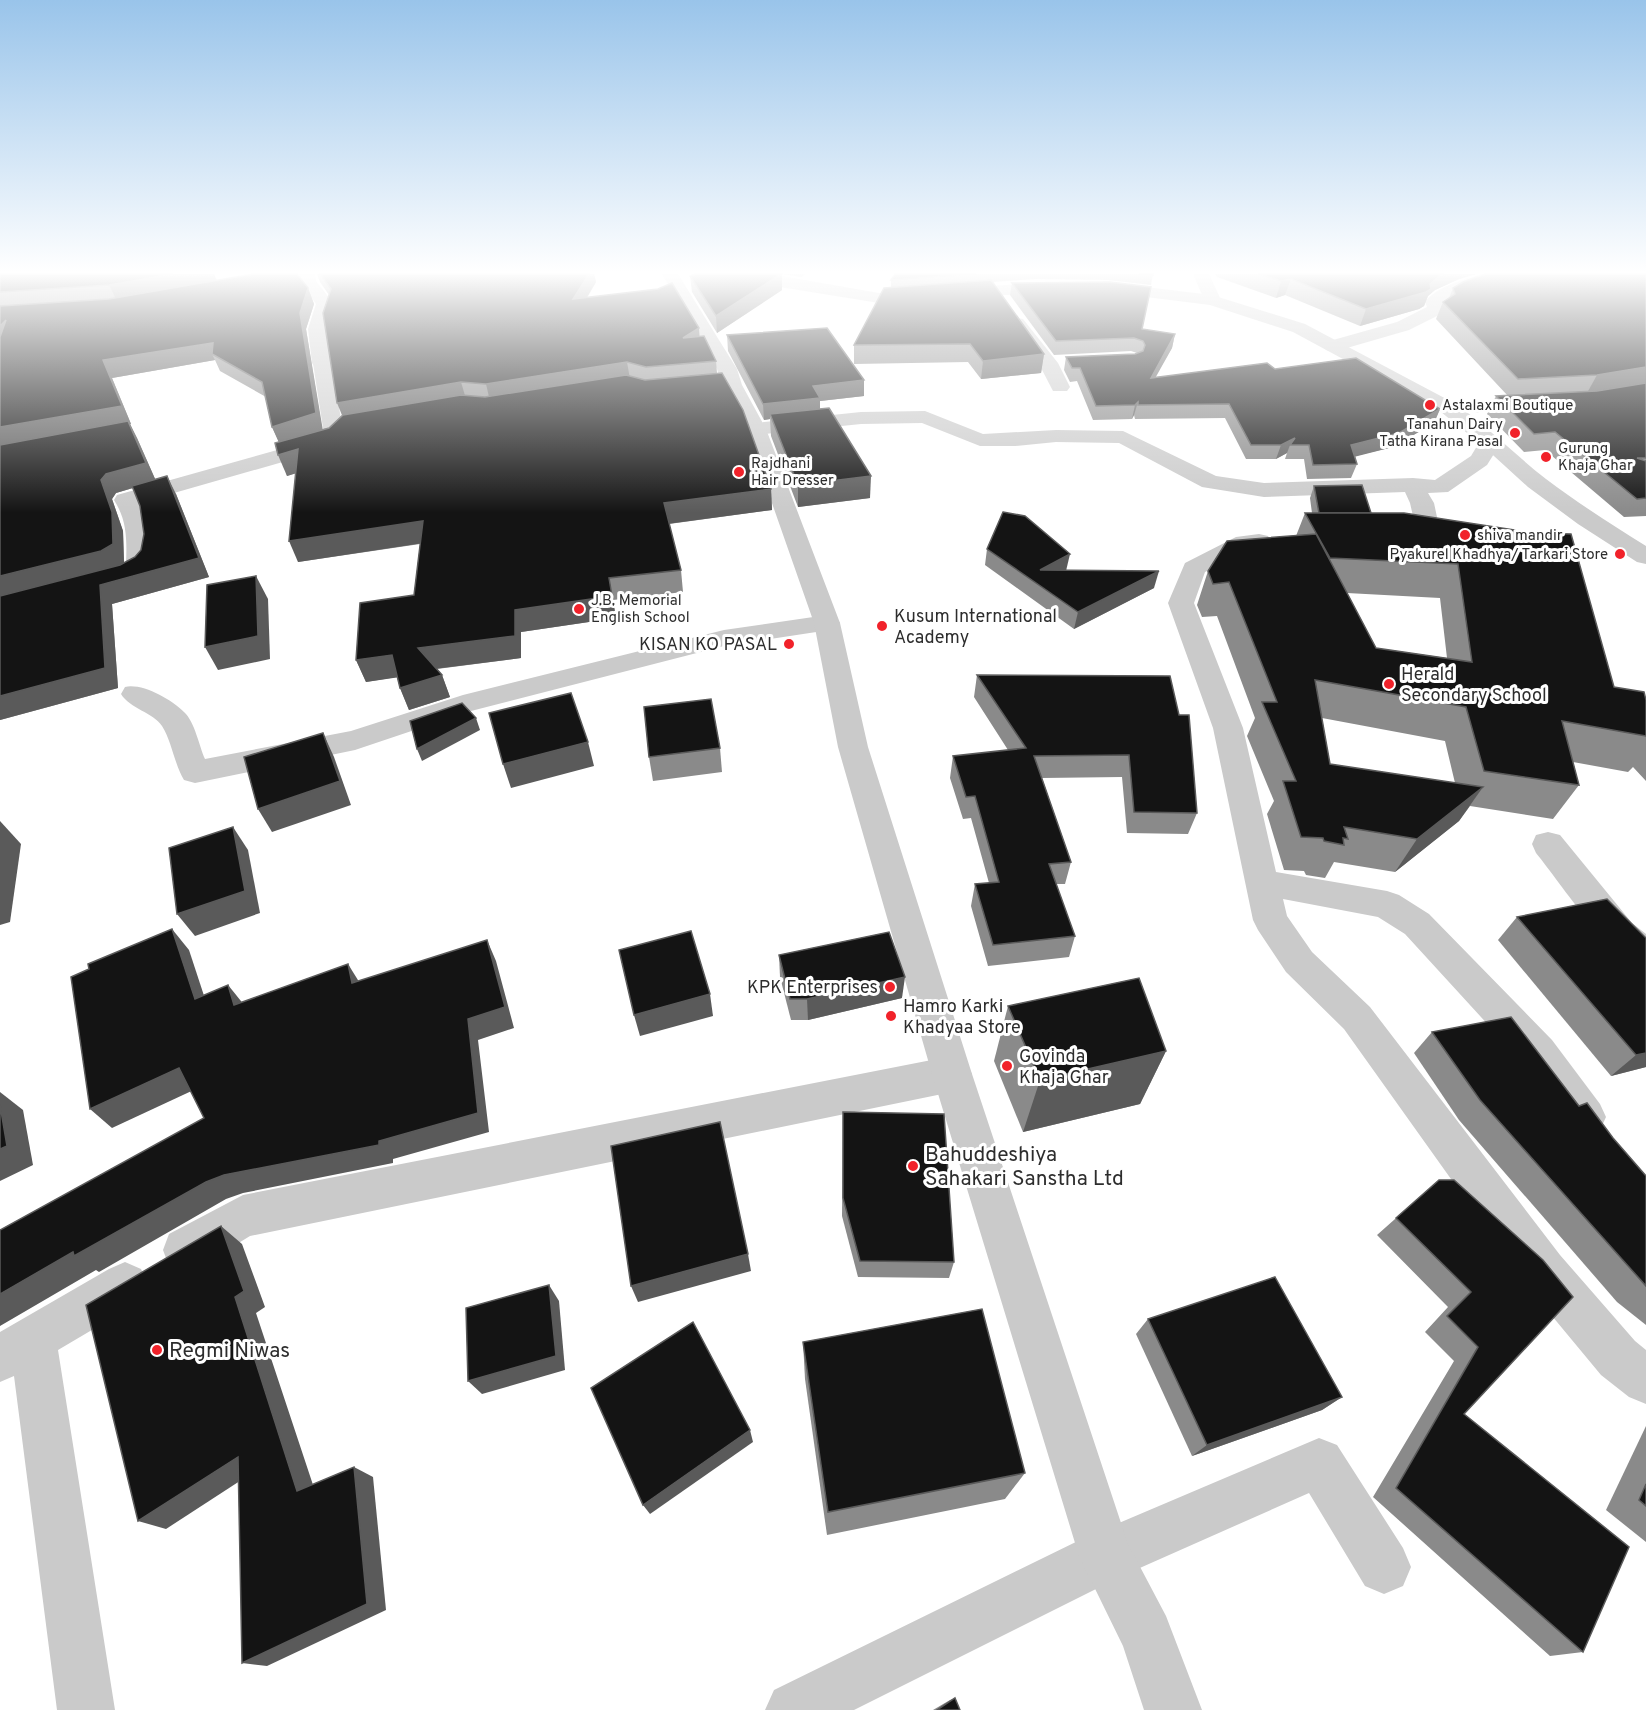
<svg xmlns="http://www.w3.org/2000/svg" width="1646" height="1710" font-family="Overpass,sans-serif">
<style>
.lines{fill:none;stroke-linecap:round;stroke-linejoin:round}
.pedestrian{fill:#cacaca;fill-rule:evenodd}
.minor{fill:#cacaca;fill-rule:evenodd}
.tertiary{fill:#cacaca;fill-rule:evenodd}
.wall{fill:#8a8a8a;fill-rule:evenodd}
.shaded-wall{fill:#5a5a5a}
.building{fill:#141414;stroke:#5a5a5a;stroke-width:1.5}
.poi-dot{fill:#f1222a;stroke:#fff;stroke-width:2}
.labels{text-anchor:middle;stroke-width:6;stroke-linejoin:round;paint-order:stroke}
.far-poi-label{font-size:15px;fill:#2d2d2d;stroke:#fff;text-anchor:start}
.poi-label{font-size:18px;fill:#2d2d2d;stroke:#fff;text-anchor:start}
.near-poi-label{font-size:21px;fill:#2d2d2d;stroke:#fff;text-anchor:start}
</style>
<rect width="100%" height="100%" fill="#fff"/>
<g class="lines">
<path class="pedestrian" d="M 322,358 L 328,359 L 331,363 L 342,424 L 348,426 L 351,430 L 348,434 L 341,436 L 326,432 L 323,428 L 313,363 L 316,359 Z"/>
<g class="minor">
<path d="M 299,274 L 315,274 L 316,281 L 334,304 L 326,329 L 332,363 L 329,367 L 315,367 L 312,363 L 308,329 L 316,304 L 300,281 Z"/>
<path d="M 1193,274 L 1209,274 L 1221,300 L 1218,304 L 1206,304 Z"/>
<path d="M 1482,274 L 1504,274 L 1502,278 L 1455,296 L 1443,304 L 1446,309 L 1443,313 L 1409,330 L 1333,352 L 1326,350 L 1324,346 L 1326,342 L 1397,322 L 1427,307 L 1425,302 C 1437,286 1464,280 1482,274 Z"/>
<path d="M 1017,318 L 1023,319 L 1058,363 L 1070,387 L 1067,391 L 1053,391 L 1039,364 L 1008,323 L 1011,319 Z"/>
<path d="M 925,411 L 983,434 L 1056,430 L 1123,431 L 1216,476 L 1264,483 L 1413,478 L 1435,480 L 1471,456 L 1483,436 L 1491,435 L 1499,436 L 1502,441 L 1487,465 L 1448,492 L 1428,493 L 1434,503 L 1441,536 L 1437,541 L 1429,543 L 1396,541 L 1392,536 L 1396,531 L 1416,529 L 1410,503 L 1405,492 L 1264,497 L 1202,487 L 1119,443 L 1056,442 L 1015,446 L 980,446 L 922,423 L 861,424 L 756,435 L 749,433 L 746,429 L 749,425 L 756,423 L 861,412 Z"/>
<path d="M 320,438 L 328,439 L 331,444 L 328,449 L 139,503 C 149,517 156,553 149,568 C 143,582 115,588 102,585 L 98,580 L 102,575 L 113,572 L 126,564 C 127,540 127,520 114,500 L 117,495 Z"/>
<path d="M 1259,534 L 1268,536 L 1271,541 L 1268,546 L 1250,549 L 1205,572 L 1194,603 L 1243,728 L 1276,872 L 1387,891 L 1399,895 L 1429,914 L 1552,1040 L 1600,1104 L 1606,1117 L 1600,1130 L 1586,1136 L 1572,1130 L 1524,1064 L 1405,934 L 1378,917 L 1283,899 L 1287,916 L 1312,952 L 1370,1007 L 1560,1255 L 1635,1341 L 1646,1350 L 1646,1404 L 1629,1397 L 1601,1375 L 1528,1287 L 1344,1029 L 1286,972 L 1258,930 L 1253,920 L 1213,728 L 1168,603 L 1185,563 L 1236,537 Z"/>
<path d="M 827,615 L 836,617 L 840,623 L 836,629 L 724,646 L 471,711 L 355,750 L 195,783 L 184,780 C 174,763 172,742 162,726 C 153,712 130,709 121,694 L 125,687 C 142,683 171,699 184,712 C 195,722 199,746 205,759 L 351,731 L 463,695 L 724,630 Z"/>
<path d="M 1548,832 L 1560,835 L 1632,923 L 1646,934 L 1646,970 C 1607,956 1563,886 1536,853 L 1532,844 L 1536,835 Z"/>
<path d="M 952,1056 L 966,1062 L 972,1074 L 966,1086 L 952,1092 L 250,1236 L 201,1266 L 185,1272 L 169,1266 L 163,1250 L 169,1234 L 243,1195 Z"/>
<path d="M 125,1262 L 141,1269 L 148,1285 L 141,1301 L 58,1350 L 115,1710 L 57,1710 L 14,1376 L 0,1382 L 0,1332 L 109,1269 Z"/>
<path d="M 1319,1438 L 1337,1445 L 1403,1548 L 1411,1567 L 1403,1586 L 1384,1594 L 1365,1586 L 1309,1493 L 1124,1575 L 854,1710 L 765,1710 L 774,1690 L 1086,1537 Z"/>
</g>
<g class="tertiary">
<path d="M 279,274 L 313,274 L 305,279 L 254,288 L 246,283 L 248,279 Z"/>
<path d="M 662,274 L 678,274 L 737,369 L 742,385 L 766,429 L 840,623 L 868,747 L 972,1074 L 1128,1544 L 1166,1616 L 1202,1710 L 1144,1710 L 1123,1646 L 1079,1556 L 932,1074 L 838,747 L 814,623 L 746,429 L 722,385 L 717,369 Z"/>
<path d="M 746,274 L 770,274 L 879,293 L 1056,282 L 1062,283 L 1064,287 L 1062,291 L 1056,292 L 879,303 L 780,287 L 748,278 Z"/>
<path d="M 1104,282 L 1212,295 L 1305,324 L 1452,402 L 1537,398 L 1544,400 L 1547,404 L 1544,408 L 1537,410 L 1468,413 C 1495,434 1519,458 1546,479 C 1578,503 1612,525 1646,546 L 1646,564 L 1637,562 L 1578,524 L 1528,487 L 1483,446 L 1441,412 L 1293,332 L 1210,305 L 1098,291 L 1096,287 L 1098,283 Z"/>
</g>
</g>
<g class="wall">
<path d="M 0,274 L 217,280 L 308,288 L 314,304 L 306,329 L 322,429 L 329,428 L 342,415 L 329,295 L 320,282 L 317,274 L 594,274 L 596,282 L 587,298 L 699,336 L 716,361 L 717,373 L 771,489 L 772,510 L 669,524 L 681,570 L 683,592 L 613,600 L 616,618 L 521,632 L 521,658 L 437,669 L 442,675 L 450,697 L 409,710 L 400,688 L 397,677 L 366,682 L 356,660 L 414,595 L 420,544 L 298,562 L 296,473 L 287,476 L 279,442 L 272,427 L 266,397 L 220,371 L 215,360 L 112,378 L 131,424 L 130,424 L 137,438 L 155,479 L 176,494 L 209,577 L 112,604 L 118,688 L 0,720 ZM 133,488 L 140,506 L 144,534 L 141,550 L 135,557 L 124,563 L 123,531 L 112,499 L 116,493 Z"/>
<path d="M 695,274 L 806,274 L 801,277 L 782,274 L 782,290 L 717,333 L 692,292 L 690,276 Z"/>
<path d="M 895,274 L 1153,274 L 1151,285 L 1108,280 L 1035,279 L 992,282 L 1044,354 L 1041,373 L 981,379 L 968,362 L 854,364 L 854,345 L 891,287 L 891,280 Z"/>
<path d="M 1215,274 L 1476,274 L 1459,279 L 1435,290 L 1428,296 L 1424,306 L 1419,309 L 1360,326 L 1285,295 L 1276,298 L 1217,277 Z"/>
<path d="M 1646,274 L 1593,392 L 1646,383 L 1646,516 L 1624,517 L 1545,450 L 1524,452 L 1487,414 L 1496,396 L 1508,396 L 1436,319 L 1443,302 L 1449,298 L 1453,288 Z"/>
<path d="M 1012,283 L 1142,329 L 1175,334 L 1172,348 L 1155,377 L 1275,369 L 1440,409 L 1434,423 L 1393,447 L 1355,456 L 1357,464 L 1351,478 L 1307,479 L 1304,459 L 1285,459 L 1287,453 L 1276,459 L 1246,459 L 1225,418 L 1135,419 L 1134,415 L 1132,419 L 1093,420 L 1077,381 L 1070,382 L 1064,370 L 1066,357 L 1135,354 L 1137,353 L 1131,351 L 1054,355 L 1010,295 Z"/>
<path d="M 727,335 L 864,380 L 864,396 L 820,401 L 820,409 L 870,498 L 798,507 L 771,436 L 770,419 L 764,420 L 728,351 Z"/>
<path d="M 1314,486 L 1371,513 L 1404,513 L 1614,687 L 1646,700 L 1646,781 L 1633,767 L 1628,772 L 1573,762 L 1579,785 L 1553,819 L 1470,806 L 1459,821 L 1395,872 L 1334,862 L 1325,878 L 1306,875 L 1304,871 L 1284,870 L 1267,814 L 1274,801 L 1247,736 L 1255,718 L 1217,616 L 1202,617 L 1197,605 L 1208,571 L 1296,536 L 1305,513 L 1312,513 L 1310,498 ZM 1347,593 L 1440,598 L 1447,658 L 1376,648 ZM 1322,718 L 1445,741 L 1455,783 L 1330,764 Z"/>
<path d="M 987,549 L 1067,570 L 1154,588 L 1074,629 L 985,565 Z"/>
<path d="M 977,675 L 1170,676 L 1197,813 L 1188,834 L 1127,833 L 1122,777 L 1042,778 L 1071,862 L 1065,884 L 1056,884 L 1075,936 L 1069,957 L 988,966 L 971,906 L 975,884 L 989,883 L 971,818 L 963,819 L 950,778 L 953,756 L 1008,750 L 974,697 Z"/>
<path d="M 720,748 L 722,772 L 653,781 L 649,757 Z"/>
<path d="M 1517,917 L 1646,938 L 1646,1067 L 1611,1076 L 1498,940 Z"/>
<path d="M 779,955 L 902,998 L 808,1020 L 791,1020 L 780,977 Z"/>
<path d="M 1008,1006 L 1166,1051 L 1140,1104 L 1023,1132 L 994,1061 Z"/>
<path d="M 1432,1032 L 1579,1106 L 1613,1138 L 1646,1176 L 1646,1325 L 1617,1302 L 1459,1120 L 1414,1053 Z"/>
<path d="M 843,1112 L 954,1262 L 949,1278 L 858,1277 L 842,1216 Z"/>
<path d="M 1439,1180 L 1543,1260 L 1464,1414 L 1583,1652 L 1550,1656 L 1373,1497 L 1454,1361 L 1425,1332 L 1448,1307 L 1377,1235 Z"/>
<path d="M 1148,1319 L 1342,1397 L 1322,1410 L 1192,1456 L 1136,1334 Z"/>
<path d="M 803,1342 L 1025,1473 L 1005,1499 L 827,1535 L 805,1379 Z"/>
<path d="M 1646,1426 L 1646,1542 L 1606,1510 Z"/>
<path d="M 955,1698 L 960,1710 L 933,1710 L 950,1700 Z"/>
</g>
<g class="shaded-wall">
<path d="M 173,274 L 214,274 L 218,283 L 117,301 L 109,285 Z"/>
<path d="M 589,274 L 594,274 L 596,282 L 576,315 L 573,299 Z"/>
<path d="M 782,274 L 782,290 L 717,333 L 716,316 Z"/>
<path d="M 1442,274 L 1476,274 L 1459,279 L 1435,290 L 1428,296 L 1424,306 L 1419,309 L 1360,326 L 1366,309 L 1430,284 Z"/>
<path d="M 1291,279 L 1285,295 L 1276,298 L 1281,281 Z"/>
<path d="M 308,288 L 314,304 L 306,329 L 323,431 L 280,445 L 272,427 L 300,313 Z"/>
<path d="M 6,320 L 0,352 L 0,326 Z"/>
<path d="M 699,328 L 700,344 L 683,338 Z"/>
<path d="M 1175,334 L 1172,348 L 1148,391 L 1151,378 Z"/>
<path d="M 213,343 L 212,354 L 215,360 L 112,378 L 131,424 L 130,424 L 137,438 L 156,481 L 116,493 L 112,499 L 123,531 L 124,563 L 112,570 L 0,599 L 0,427 L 103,360 Z"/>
<path d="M 1044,354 L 1041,373 L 981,379 L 983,361 Z"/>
<path d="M 627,362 L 630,379 L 490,401 L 486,384 Z"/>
<path d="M 1646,367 L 1646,383 L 1587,393 L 1597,375 Z"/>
<path d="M 864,380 L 864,396 L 820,401 L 820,414 L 770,414 L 770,419 L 764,420 L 763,404 L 813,386 Z"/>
<path d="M 461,382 L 466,399 L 344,420 L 337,403 Z"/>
<path d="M 1138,402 L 1134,415 L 1132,419 L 1135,405 Z"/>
<path d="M 1440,409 L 1434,423 L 1393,447 L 1346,459 L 1351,445 Z"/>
<path d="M 1295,438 L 1290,445 L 1287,453 L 1276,459 L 1281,445 Z"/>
<path d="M 298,449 L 307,470 L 287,476 L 278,455 Z"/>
<path d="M 167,476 L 176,494 L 209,577 L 112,604 L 118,688 L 0,720 L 0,696 L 100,585 L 199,558 Z"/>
<path d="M 871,476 L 870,498 L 798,507 L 798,485 Z"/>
<path d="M 771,489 L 772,510 L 667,524 L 664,503 Z"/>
<path d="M 423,521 L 430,542 L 298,562 L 289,541 Z"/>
<path d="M 1070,554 L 1066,571 L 1040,570 Z"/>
<path d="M 1159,571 L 1154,588 L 1074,629 L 1078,612 Z"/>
<path d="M 256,576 L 268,599 L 270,659 L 218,670 L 205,647 Z"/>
<path d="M 609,578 L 616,618 L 521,632 L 521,658 L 426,670 L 418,648 L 515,610 Z"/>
<path d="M 392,655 L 400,677 L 366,682 L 356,660 Z"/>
<path d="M 442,675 L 450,697 L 409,710 L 400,688 Z"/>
<path d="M 476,718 L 480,730 L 422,761 L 417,749 Z"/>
<path d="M 323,733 L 334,757 L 351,805 L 272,832 L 258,809 Z"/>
<path d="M 588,742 L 594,766 L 511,788 L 503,764 Z"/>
<path d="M 1483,787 L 1459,821 L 1395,872 L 1417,839 Z"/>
<path d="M 0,821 L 21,844 L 10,922 L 0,925 Z"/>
<path d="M 233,827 L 248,850 L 260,913 L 195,936 L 177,914 Z"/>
<path d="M 172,929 L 189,950 L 212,1020 L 195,999 Z"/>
<path d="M 487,940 L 496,961 L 514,1028 L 478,1040 L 489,1132 L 393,1159 L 393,1163 L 243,1193 L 226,1199 L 99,1272 L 96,1270 L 0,1326 L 0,1294 L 73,1252 L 206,1182 L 224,1175 L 379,1141 L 468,1019 Z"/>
<path d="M 348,964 L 361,985 L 352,983 Z"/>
<path d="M 905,977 L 902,998 L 808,1020 L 807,999 Z"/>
<path d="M 228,985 L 245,1006 L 234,1005 Z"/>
<path d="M 710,994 L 713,1016 L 640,1036 L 634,1015 Z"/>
<path d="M 1166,1051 L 1140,1104 L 1023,1132 L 1040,1080 Z"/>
<path d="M 1646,1053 L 1646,1067 L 1611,1076 L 1636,1055 Z"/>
<path d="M 179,1068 L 198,1088 L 112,1128 L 90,1109 Z"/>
<path d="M 0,1092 L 23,1110 L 33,1165 L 0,1181 Z"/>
<path d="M 221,1226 L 242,1244 L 265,1307 L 256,1313 L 318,1500 L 297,1491 L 235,1297 Z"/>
<path d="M 748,1254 L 751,1271 L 638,1302 L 631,1286 Z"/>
<path d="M 549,1285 L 559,1301 L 565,1370 L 482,1394 L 468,1381 Z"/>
<path d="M 1342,1397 L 1322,1410 L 1192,1456 L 1207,1445 Z"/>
<path d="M 750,1430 L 753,1442 L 650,1514 L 643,1505 Z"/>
<path d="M 238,1457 L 260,1468 L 166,1529 L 138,1521 Z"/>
<path d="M 354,1467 L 373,1477 L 386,1610 L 267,1666 L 242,1663 Z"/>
</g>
<g class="building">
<path d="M 0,274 L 173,274 L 109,285 L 0,292 Z"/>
<path d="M 253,274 L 297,274 L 308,288 L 300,313 L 316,413 L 272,427 L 262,382 L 212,354 L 213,343 L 103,360 L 122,406 L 0,427 L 0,337 L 6,320 L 0,326 L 0,306 L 109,299 Z"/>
<path d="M 320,274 L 589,274 L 573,299 L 658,289 L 672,283 L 699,328 L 683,338 L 704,336 L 716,361 L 646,367 L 627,362 L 486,384 L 461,382 L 337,403 L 323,313 L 331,289 Z"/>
<path d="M 695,274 L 781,274 L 716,316 L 690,276 Z"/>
<path d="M 895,274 L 976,274 L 891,280 Z"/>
<path d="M 1139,274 L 1153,274 L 1153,275 Z"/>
<path d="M 1258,274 L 1442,274 L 1430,284 L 1431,289 L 1426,292 L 1366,309 L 1291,279 L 1281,281 Z"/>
<path d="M 1485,274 L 1646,274 L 1646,367 L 1597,375 L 1518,379 L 1443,302 L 1455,294 L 1453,288 L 1463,282 Z"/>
<path d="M 991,280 L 1044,354 L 983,361 L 970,344 L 854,345 L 884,288 Z"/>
<path d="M 1110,282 L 1151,287 L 1142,329 L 1175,334 L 1151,378 L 1267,363 L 1275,369 L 1356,358 L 1440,409 L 1399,433 L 1351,445 L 1357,464 L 1313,465 L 1309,445 L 1290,445 L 1295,438 L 1281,445 L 1251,445 L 1229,404 L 1138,405 L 1138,402 L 1135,405 L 1096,406 L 1080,368 L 1072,368 L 1066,357 L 1135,354 L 1143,351 L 1145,345 L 1143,341 L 1134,338 L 1056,341 L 1012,283 Z"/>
<path d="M 827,328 L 864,380 L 813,386 L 820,398 L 763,404 L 727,335 Z"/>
<path d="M 722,373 L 743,410 L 771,489 L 664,503 L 681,570 L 609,578 L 612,596 L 515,610 L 515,636 L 418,648 L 442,675 L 400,688 L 392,655 L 356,660 L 360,603 L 414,595 L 423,521 L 289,541 L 298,449 L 278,455 L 275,443 L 329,428 L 343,415 L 461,395 L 485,397 L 626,375 L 645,380 Z"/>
<path d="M 1646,383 L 1646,458 L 1637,458 L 1646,461 L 1646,498 L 1637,499 L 1555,432 L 1534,434 L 1496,396 L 1597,391 Z"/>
<path d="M 829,408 L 871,476 L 798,485 L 770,414 Z"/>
<path d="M 128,421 L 146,463 L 106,474 L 101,480 L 112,512 L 113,544 L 101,551 L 0,576 L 0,445 Z"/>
<path d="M 167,476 L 199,558 L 100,585 L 105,668 L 0,696 L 0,596 L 120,565 L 135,557 L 141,550 L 144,534 L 140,506 L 132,486 Z"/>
<path d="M 1362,485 L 1371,513 L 1319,513 L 1314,486 Z"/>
<path d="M 1003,512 L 1025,516 L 1070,554 L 1040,570 L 1159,571 L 1078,612 L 987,549 Z"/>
<path d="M 1305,513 L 1404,513 L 1534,533 L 1571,534 L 1614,687 L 1644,692 L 1646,700 L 1646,736 L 1562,721 L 1579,785 L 1484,771 L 1466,707 L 1315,680 L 1330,764 L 1483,787 L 1417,839 L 1344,827 L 1348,839 L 1343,838 L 1344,845 L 1324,841 L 1323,838 L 1301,837 L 1283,781 L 1296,781 L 1262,702 L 1277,702 L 1229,582 L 1213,584 L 1208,571 L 1227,541 L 1316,534 L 1376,648 L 1472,662 L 1458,564 L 1330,558 Z"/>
<path d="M 256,576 L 258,636 L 205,647 L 207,585 Z"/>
<path d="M 977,675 L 1170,676 L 1179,715 L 1189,715 L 1197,813 L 1134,812 L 1129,755 L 1034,756 L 1071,862 L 1049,864 L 1075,936 L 993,945 L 975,884 L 999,882 L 975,796 L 966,797 L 953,756 L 1026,748 Z"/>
<path d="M 571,693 L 588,742 L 503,764 L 489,713 Z"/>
<path d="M 711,699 L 720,748 L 649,757 L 644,707 Z"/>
<path d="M 462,703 L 476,718 L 417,749 L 410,721 Z"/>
<path d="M 323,733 L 340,781 L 258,809 L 244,757 Z"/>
<path d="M 233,827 L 245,891 L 177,914 L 169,848 Z"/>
<path d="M 1607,899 L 1646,938 L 1646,1053 L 1636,1055 L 1517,917 Z"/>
<path d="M 172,929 L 195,999 L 228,985 L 234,1005 L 348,964 L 352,983 L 487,940 L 505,1007 L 468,1019 L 478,1113 L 379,1141 L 379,1145 L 224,1175 L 206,1182 L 74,1256 L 73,1252 L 0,1294 L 0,1230 L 204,1118 L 179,1068 L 90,1109 L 71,977 L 89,969 L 88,964 Z"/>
<path d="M 691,931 L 710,994 L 634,1015 L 619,950 Z"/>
<path d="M 889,932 L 905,977 L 807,999 L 790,999 L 779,955 Z"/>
<path d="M 1139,978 L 1166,1051 L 1040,1080 L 1008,1006 Z"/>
<path d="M 1511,1017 L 1579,1106 L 1587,1103 L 1613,1138 L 1646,1176 L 1646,1286 L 1480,1100 L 1432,1032 Z"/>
<path d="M 0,1105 L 7,1146 L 0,1149 Z"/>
<path d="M 843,1112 L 944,1114 L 954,1262 L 860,1261 L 843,1198 Z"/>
<path d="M 720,1122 L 748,1254 L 631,1286 L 611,1146 Z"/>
<path d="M 1439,1180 L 1454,1180 L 1543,1260 L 1573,1297 L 1464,1414 L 1629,1547 L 1583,1652 L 1396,1488 L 1478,1347 L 1447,1316 L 1471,1292 L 1396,1218 Z"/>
<path d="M 221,1226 L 244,1291 L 235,1297 L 297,1491 L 354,1467 L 367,1604 L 242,1663 L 238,1457 L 138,1521 L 86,1305 Z"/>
<path d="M 1275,1277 L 1342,1397 L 1207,1445 L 1148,1319 Z"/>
<path d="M 549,1285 L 556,1356 L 468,1381 L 466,1308 Z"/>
<path d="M 982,1309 L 1025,1473 L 828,1512 L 803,1342 Z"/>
<path d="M 693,1322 L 750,1430 L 643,1505 L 591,1388 Z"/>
<path d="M 1646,1484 L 1646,1506 L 1639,1500 Z"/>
<path d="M 955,1698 L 960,1710 L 937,1710 Z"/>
</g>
<linearGradient id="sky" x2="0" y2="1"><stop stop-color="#99c4ea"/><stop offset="0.53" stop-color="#fff"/><stop offset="1" stop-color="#fff" stop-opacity="0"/></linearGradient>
<rect width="1646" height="513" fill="url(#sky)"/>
<g class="poi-dot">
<circle cx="1430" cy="405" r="6"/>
<circle cx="1515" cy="433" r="6"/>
<circle cx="1546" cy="457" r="6"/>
<circle cx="739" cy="472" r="6"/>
<circle cx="1465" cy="535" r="6"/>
<circle cx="1620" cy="554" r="6"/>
<circle cx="579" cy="609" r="6"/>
<circle cx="882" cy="626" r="6"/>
<circle cx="789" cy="644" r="6"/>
<circle cx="1389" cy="684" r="6"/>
<circle cx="890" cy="987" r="6"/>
<circle cx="891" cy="1016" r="6"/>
<circle cx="1007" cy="1066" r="6"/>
<circle cx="913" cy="1166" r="6"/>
<circle cx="157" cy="1350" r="6"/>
</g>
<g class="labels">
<g class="far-poi-label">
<text x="1442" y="410">Astalaxmi Boutique</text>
<text x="1503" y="429" text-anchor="end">Tanahun Dairy<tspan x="1503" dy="17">Tatha Kirana Pasal</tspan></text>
<text x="1558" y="453">Gurung<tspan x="1558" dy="17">Khaja Ghar</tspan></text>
<text x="751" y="468">Rajdhani<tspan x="751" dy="17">Hair Dresser</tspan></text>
<text x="1477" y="540">shiva mandir</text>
<text x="1608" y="559" text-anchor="end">Pyakurel Khadhya/ Tarkari Store</text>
<text x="591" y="605">J.B. Memorial<tspan x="591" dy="17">English School</tspan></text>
</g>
<g class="poi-label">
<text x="894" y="622">Kusum International<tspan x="894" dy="21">Academy</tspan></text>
<text x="777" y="650" text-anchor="end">KISAN KO PASAL</text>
<text x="1401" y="680">Herald<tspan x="1401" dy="21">Secondary School</tspan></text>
<text x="878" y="993" text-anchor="end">KPK Enterprises</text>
<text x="903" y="1012">Hamro Karki<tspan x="903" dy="21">Khadyaa Store</tspan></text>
<text x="1019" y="1062">Govinda<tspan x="1019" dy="21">Khaja Ghar</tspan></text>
</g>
<g class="near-poi-label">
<text x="925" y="1161">Bahuddeshiya<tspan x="925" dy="24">Sahakari Sanstha Ltd</tspan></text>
<text x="169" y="1357">Regmi Niwas</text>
</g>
</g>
</svg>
